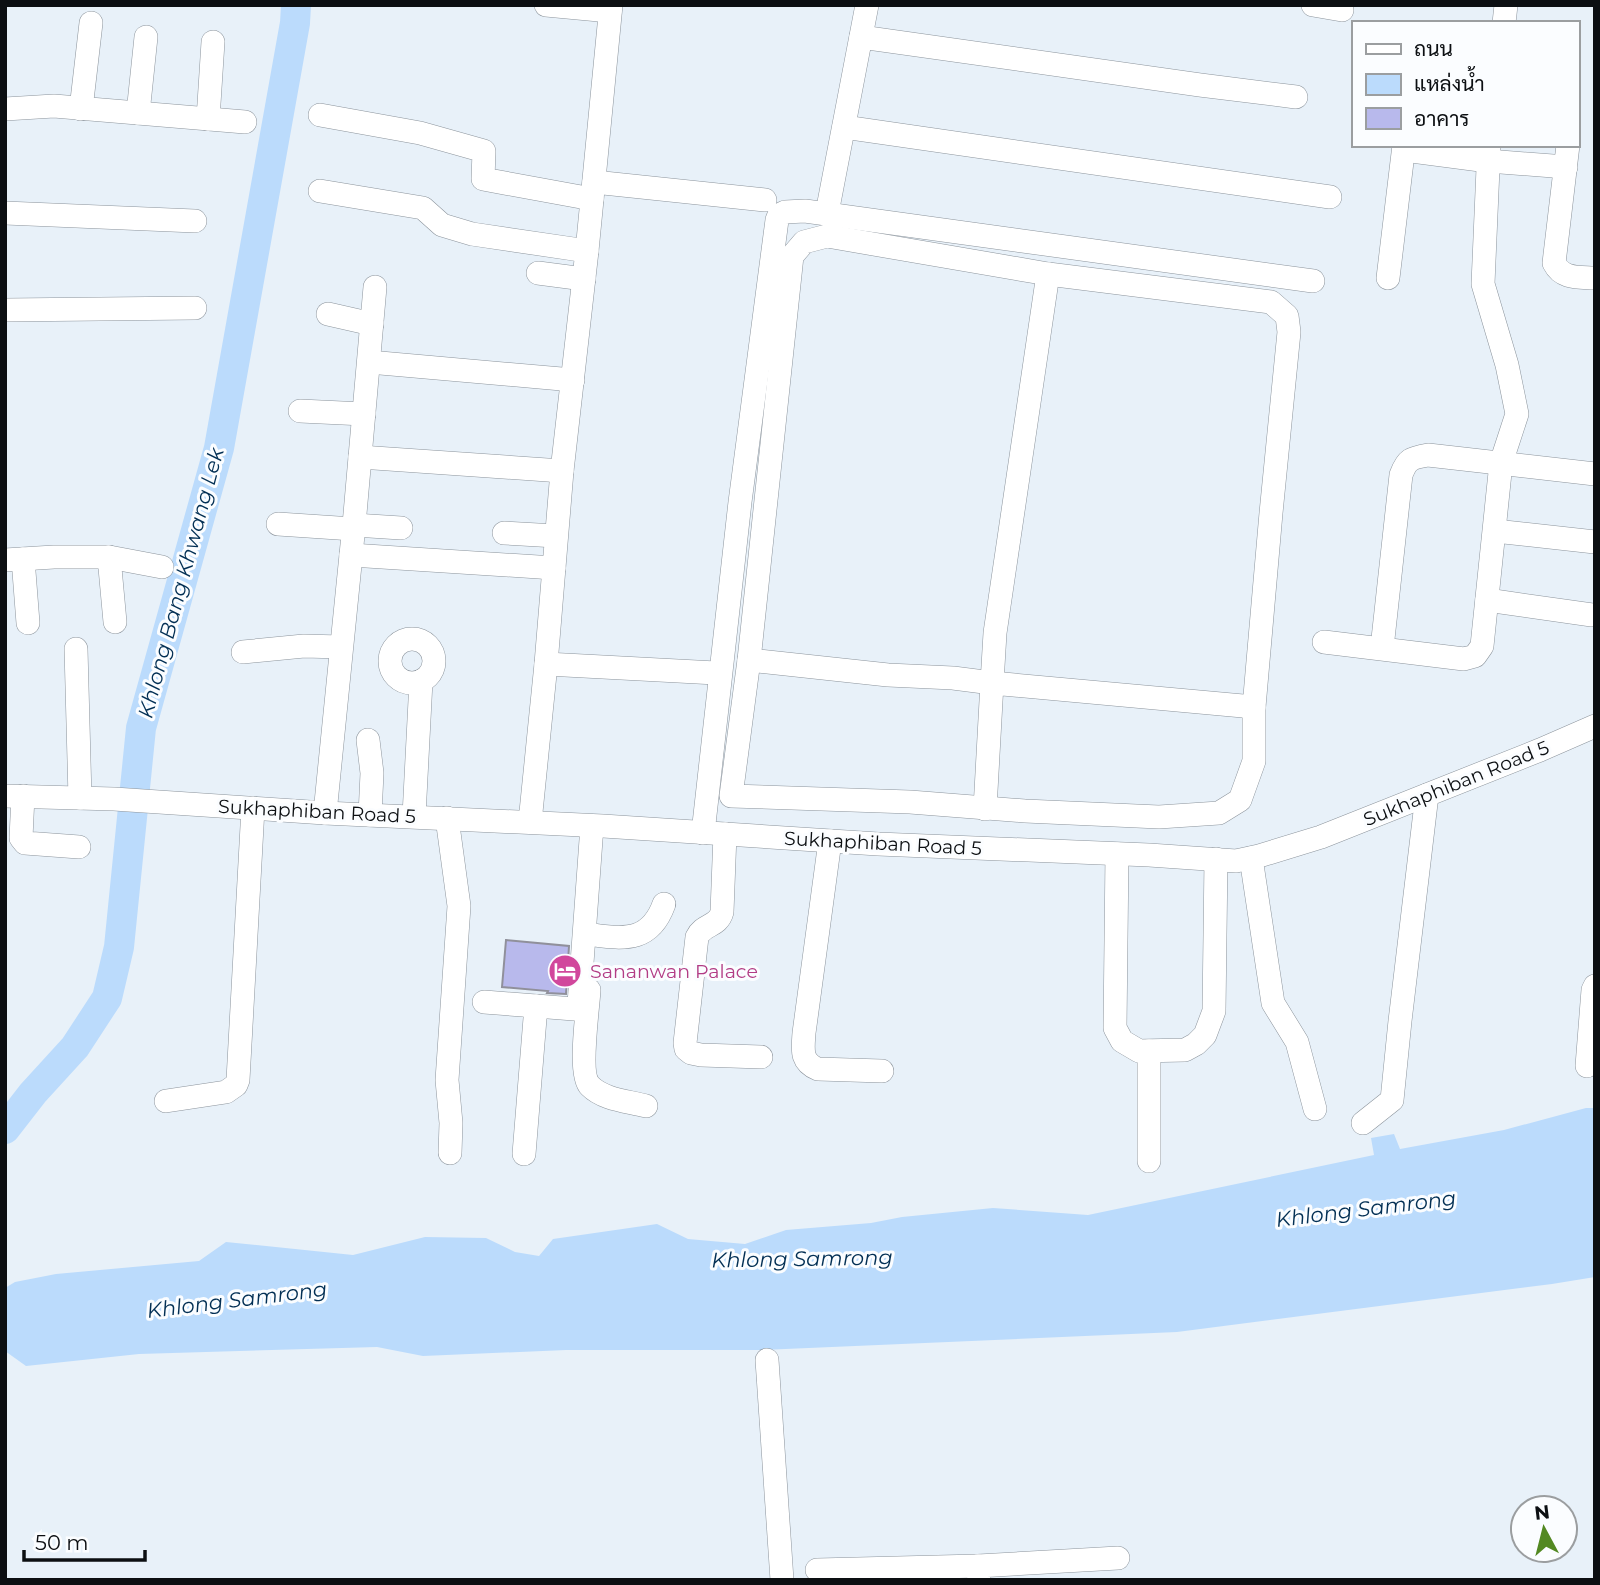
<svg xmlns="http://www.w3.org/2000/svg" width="1600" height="1585" font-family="Montserrat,Sarabun,sans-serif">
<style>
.water{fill:#bbdbfc}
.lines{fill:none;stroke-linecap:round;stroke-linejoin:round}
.river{stroke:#bbdbfc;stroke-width:30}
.building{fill:#b8b9ec;stroke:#90909b;stroke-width:2}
.minor-casing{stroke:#8c949c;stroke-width:24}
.minor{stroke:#fff;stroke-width:23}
.labels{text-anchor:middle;stroke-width:6;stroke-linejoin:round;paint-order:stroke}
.street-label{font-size:19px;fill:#0c0f12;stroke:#fbfdff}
.hotel-label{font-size:19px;fill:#b23c85;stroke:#fbfdff;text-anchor:start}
.water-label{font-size:21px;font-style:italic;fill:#022f54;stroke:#fbfdff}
</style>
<rect width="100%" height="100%" fill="#e8f1f9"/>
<path class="water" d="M 1586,1108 L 1595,1108 L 1595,1277 L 1552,1284 L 1177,1332 L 762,1350 L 566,1350 L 423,1356 L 377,1347 L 139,1354 L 26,1366 L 5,1351 L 5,1288 L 15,1282 L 56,1274 L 199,1261 L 226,1242 L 353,1255 L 425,1237 L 486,1238 L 515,1252 L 539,1256 L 553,1239 L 657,1224 L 688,1239 L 745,1244 L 786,1230 L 871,1223 L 902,1217 L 993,1208 L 1088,1215 L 1374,1155 L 1371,1138 L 1394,1134 L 1400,1149 L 1504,1130 Z"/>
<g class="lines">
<path class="river" d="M 5,1129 L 33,1093 L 75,1047 L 107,998 L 119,947 L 141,728 L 219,448 L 295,23 L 296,5"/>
</g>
<path class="building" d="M 506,940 L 569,946 L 566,994 L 547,993 L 548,991 L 502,987 Z"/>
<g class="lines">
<defs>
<g id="minor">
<path d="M 546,5 L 610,11"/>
<path d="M 1313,5 L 1342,10"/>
<path d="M 1504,23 L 1506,5"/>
<path d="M 861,37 L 1200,85 L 1296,97"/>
<path d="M 5,109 L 54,106 L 245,122"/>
<path d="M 81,109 L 91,23"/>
<path d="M 138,113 L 146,37"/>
<path d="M 320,115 L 420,133 L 484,151 L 483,179 L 592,199"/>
<path d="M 208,119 L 213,42"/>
<path d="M 844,127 L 1330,197"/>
<path d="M 1568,145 L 1554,263 C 1562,279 1578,277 1594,278"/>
<path d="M 1404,150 L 1488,161 L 1566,167"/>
<path d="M 594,182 L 765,200"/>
<path d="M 320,191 L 423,208 L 442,225 L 472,234 L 587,251"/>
<path d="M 5,213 L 195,221"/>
<path d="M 827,213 L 867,5"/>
<path d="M 827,236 L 1048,274 L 1271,302 L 1287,316 L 1289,332 L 1271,513 L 1254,707 L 1254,761 L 1240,800 L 1219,813 L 1159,817 L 1025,811 L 910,802 L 731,796 L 749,660 L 792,256 L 804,242 Z"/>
<path d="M 538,273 L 584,279"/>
<path d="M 1388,278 L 1404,145"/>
<path d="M 5,310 L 195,308"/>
<path d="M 328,314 L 372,324"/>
<path d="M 369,362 L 573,380"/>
<path d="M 300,411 L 364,414"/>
<path d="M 360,457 L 562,471"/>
<path d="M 278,524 L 353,529"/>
<path d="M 354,525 L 401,528"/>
<path d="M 1495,531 L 1595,542"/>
<path d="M 504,533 L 556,536"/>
<path d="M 351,555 L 554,568"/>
<path d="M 109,557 L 115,622"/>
<path d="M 23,559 L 28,623"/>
<path d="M 5,560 L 54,557 L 109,557 L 162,567"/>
<path d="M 1487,600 L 1592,615"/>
<circle cx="412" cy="661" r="22"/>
<path d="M 1324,642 L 1464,659 L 1475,656 L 1482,646 L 1501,463 L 1517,414 L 1507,365 L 1483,284 L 1489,145"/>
<path d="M 1382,648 L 1401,475 C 1407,459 1411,458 1428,455 L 1595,474"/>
<path d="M 76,649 L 80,798"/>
<path d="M 243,652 L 304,646 L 341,647"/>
<path d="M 749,660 L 888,675 L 953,678 L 992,683 L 995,633 L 1048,274"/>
<path d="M 546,664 L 716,673"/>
<path d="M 368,740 L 372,773 L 370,815"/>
<path d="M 5,796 L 114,799 L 325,813 L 603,826 L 878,844 L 1149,855 L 1236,861 L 1259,856 L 1321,837 L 1540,750 L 1595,726"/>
<path d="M 23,796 L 21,838 L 25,843 L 79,847"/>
<path d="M 985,809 L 992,683 L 1254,707"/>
<path d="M 325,813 L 354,525 L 375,287"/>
<path d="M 414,816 L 421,681"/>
<path d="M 447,818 L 459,906 L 447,1080 L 451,1123 L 450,1153"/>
<path d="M 530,822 L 546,664 L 562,471 L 587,251 L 611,5"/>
<path d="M 703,833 L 740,502 L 777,220 L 779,215 L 785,212 L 805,211 L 1313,281"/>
<path d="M 725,834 L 722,912 C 718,927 703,924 697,937 L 685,1043 L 686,1049 L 691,1053 L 701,1055 L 761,1057"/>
<path d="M 830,841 L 804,1033 C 803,1049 800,1062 818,1069 L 882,1071"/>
<path d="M 1117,854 L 1115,1028 L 1122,1041 L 1139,1051 L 1185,1050 L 1196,1044 L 1205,1035 L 1214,1011 L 1216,859"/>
<path d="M 1251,858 L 1273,1003 L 1297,1042 L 1315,1109"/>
<path d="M 594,935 C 627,940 651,940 664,904"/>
<path d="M 589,990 C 588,1009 578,1074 590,1086 C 604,1100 628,1101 646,1106"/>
<path d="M 484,1002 L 536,1006"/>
<path d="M 1149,1051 L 1149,1161"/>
<path d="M 1587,1066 L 1593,990 L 1595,986"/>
<path d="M 166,1101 L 226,1092 L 236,1085 L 238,1080 L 253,808"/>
<path d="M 1363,1123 L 1392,1100 L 1400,1021 L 1427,795"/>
<path d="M 524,1154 L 536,1006 L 574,1009 L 577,1008 L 579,1004 L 592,826"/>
<path d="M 767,1360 L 782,1580"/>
<path d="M 817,1570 L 978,1566"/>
<path d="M 979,1580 L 978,1566 L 1118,1558"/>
</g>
</defs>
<use href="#minor" class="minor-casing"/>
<use href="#minor" class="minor"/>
</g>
<defs>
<symbol id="hotel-disc" viewBox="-11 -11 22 22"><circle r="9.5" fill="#d1479c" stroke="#fbfdff"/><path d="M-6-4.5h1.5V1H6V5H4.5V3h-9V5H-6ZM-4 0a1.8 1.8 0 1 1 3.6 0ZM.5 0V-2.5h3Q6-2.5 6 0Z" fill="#fff"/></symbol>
</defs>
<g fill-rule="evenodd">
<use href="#hotel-disc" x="546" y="952" width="38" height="38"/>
</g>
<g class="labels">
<g class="street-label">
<text transform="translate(1456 783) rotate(-22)" y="7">Sukhaphiban Road 5</text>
<text transform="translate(317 811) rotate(3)" y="7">Sukhaphiban Road 5</text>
<text transform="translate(883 843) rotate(3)" y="7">Sukhaphiban Road 5</text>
</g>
<g class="hotel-label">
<text x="590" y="978">Sananwan Palace</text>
</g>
<g class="water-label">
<text transform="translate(181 583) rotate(-75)" y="7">Khlong Bang Khwang Lek</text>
<text transform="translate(1366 1209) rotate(-7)" y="7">Khlong Samrong</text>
<text transform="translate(802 1259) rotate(-1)" y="7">Khlong Samrong</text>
<text transform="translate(237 1300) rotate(-7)" y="7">Khlong Samrong</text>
</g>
</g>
<rect width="1600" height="1585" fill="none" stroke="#0c0f12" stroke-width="14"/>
<rect x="1352" y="21" width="228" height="126" fill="#fbfdff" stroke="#9b9ea0" stroke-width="2"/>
<rect x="1366" y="44" width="35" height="10" fill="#ffffff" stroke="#9b9ea0" stroke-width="2"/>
<text x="1414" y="56" font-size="21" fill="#0c0f12">ถนน</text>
<rect x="1366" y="74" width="35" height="21" fill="#bbdbfc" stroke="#9b9ea0" stroke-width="2"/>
<text x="1414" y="91" font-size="21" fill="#0c0f12">แหล่งน้ำ</text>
<rect x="1366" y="108" width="35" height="21" fill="#b8b9ec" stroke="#9b9ea0" stroke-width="2"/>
<text x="1414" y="126" font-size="21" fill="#0c0f12">อาคาร</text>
<g transform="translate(1544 1529) rotate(353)"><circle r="33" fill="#fbfdff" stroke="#9b9ea0" stroke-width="2"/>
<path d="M0-5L12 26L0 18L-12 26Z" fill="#538922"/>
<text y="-10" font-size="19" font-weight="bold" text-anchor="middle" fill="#0c0f12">N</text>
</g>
<path d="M24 1550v10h121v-10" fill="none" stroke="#0c0f12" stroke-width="3.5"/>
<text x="35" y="1550" font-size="21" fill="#0c0f12" stroke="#fbfdff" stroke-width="5" paint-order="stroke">50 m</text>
</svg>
